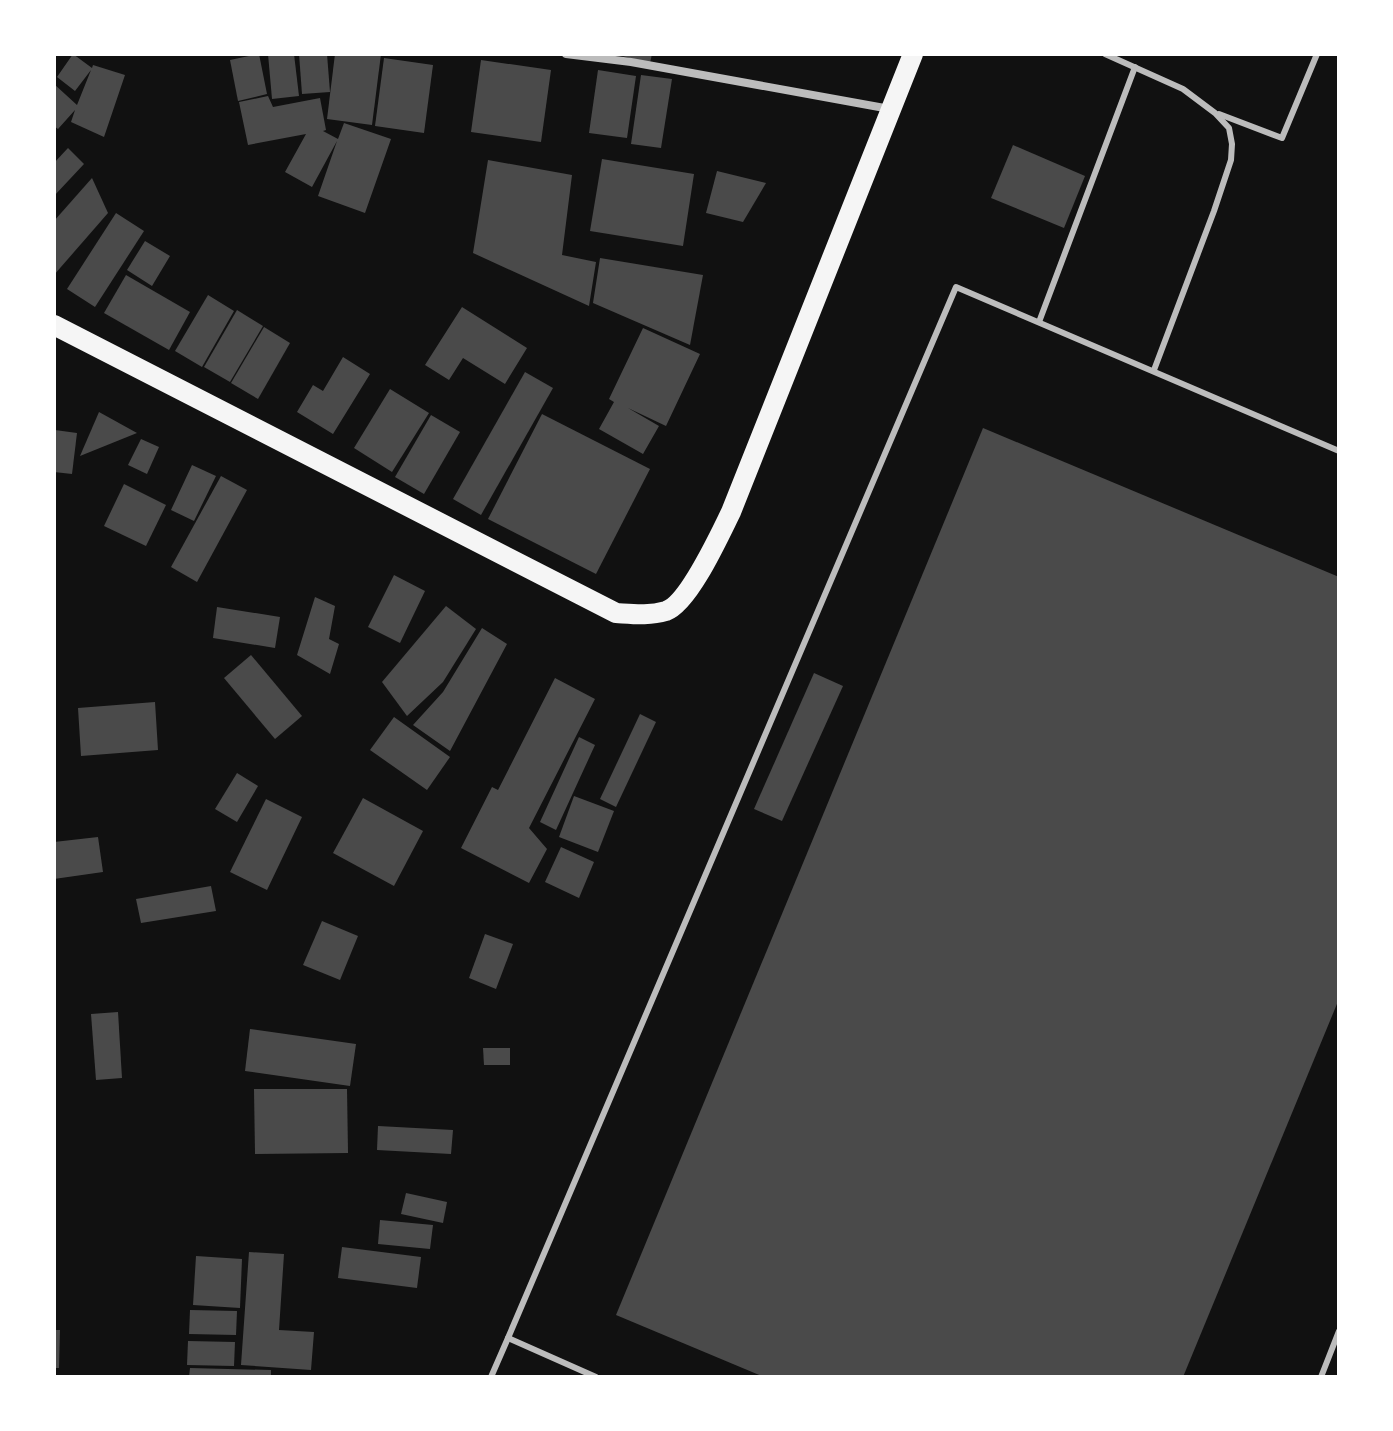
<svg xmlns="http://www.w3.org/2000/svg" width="1393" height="1431" font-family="'IBM Plex Sans',sans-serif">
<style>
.building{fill:#4a4a4a}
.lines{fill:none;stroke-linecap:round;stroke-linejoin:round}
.service{stroke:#bcbcbc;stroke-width:6}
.minor{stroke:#bcbcbc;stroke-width:8}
.primary{stroke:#f5f5f5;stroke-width:20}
</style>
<rect width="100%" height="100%" fill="#111"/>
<g class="building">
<path d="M 73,54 L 92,68 L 93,65 L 125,75 L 104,137 L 71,122 L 75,110 L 58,129 L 54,126 L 54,84 L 77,105 L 91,70 L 75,91 L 57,77 Z"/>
<path d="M 259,54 L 267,94 L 238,101 L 230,60 Z"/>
<path d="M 268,54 L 294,54 L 299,96 L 272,99 Z"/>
<path d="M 299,54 L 327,54 L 330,92 L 302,94 Z"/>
<path d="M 335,54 L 381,54 L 372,125 L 327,119 Z"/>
<path d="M 614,54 L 652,54 L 650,63 Z"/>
<path d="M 384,58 L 433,65 L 424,133 L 375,126 Z"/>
<path d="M 481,60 L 551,70 L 541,142 L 471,132 Z"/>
<path d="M 598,70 L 636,76 L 627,138 L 589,133 Z"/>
<path d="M 641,75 L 672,79 L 661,148 L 631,144 Z"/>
<path d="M 268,96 L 273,107 L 320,98 L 326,130 L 323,131 L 338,139 L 344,123 L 391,139 L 365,213 L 318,196 L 337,141 L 312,187 L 285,172 L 306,134 L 248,145 L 239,102 Z"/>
<path d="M 1013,145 L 1085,176 L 1064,228 L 991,198 Z"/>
<path d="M 68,148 L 84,164 L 54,196 L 54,163 Z"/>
<path d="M 602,159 L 694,174 L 683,246 L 590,231 Z"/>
<path d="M 488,160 L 572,175 L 562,255 L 596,262 L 589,306 L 473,253 Z"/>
<path d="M 717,171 L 766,183 L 743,222 L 706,213 Z"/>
<path d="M 92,178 L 108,213 L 54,275 L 54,221 Z"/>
<path d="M 116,213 L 144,231 L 95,307 L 67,289 Z"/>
<path d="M 145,241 L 170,256 L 152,286 L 127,270 Z"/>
<path d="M 600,258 L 703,275 L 690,345 L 593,303 Z"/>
<path d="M 126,275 L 190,312 L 169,350 L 104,313 Z"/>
<path d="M 208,295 L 234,311 L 202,367 L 175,351 Z"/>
<path d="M 462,307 L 527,348 L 505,384 L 463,358 L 449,380 L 425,365 Z"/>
<path d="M 237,310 L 263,326 L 230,382 L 204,367 Z"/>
<path d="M 264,327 L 290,343 L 258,399 L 231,383 Z"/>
<path d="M 643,328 L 700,354 L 666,426 L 628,408 L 659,426 L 643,454 L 599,429 L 614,402 L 609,399 Z"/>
<path d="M 343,357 L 370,374 L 333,434 L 297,412 L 313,385 L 323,391 Z"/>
<path d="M 525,372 L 553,388 L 481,515 L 453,499 Z"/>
<path d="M 390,389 L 429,413 L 392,472 L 354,448 Z"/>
<path d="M 99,412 L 137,433 L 80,456 Z"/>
<path d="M 542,414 L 650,469 L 596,574 L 488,519 Z"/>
<path d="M 431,415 L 460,432 L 424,494 L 395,477 Z"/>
<path d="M 983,428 L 1339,577 L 1339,999 L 1183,1377 L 764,1377 L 616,1315 Z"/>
<path d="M 55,430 L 77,433 L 72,474 L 54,472 Z"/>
<path d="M 141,439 L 159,447 L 147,474 L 128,465 Z"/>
<path d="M 192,465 L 216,476 L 194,521 L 171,510 Z"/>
<path d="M 221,476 L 247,490 L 197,582 L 171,567 Z"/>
<path d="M 124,484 L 166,505 L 146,546 L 104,526 Z"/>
<path d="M 394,575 L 425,591 L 400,643 L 368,627 Z"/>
<path d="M 315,597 L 335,606 L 329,639 L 339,644 L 330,674 L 297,655 Z"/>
<path d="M 446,606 L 476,629 L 443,682 L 407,716 L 382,682 Z"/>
<path d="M 217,607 L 280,617 L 275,648 L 213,638 Z"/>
<path d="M 482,628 L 507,644 L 450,751 L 413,725 L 443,692 Z"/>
<path d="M 251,655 L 302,716 L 275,739 L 224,678 Z"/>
<path d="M 814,673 L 843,686 L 782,821 L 754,809 Z"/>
<path d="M 555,678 L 595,699 L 529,828 L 547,849 L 529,883 L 461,848 L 492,787 L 498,790 Z"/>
<path d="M 155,702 L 158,750 L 81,756 L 78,708 Z"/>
<path d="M 640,714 L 656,722 L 616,807 L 600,799 Z"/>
<path d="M 394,717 L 450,757 L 427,790 L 370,750 Z"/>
<path d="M 579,737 L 595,745 L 556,830 L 540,822 Z"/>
<path d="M 237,773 L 258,786 L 237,822 L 215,809 Z"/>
<path d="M 574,796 L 614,811 L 598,852 L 559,837 Z"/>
<path d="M 363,798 L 423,831 L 394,886 L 333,853 Z"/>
<path d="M 266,799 L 302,817 L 267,890 L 230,872 Z"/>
<path d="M 98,837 L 103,872 L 54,879 L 54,842 Z"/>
<path d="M 561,847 L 594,862 L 579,898 L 545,882 Z"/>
<path d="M 211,886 L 216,911 L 141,923 L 136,899 Z"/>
<path d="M 322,921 L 358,936 L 340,980 L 303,965 Z"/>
<path d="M 485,934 L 513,944 L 496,989 L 469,978 Z"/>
<path d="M 118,1012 L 122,1078 L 96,1080 L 91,1014 Z"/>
<path d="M 250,1029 L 356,1044 L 350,1086 L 245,1071 Z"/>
<path d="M 483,1048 L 510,1048 L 510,1065 L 484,1065 Z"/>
<path d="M 254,1089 L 347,1089 L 348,1153 L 255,1154 Z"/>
<path d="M 378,1126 L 453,1130 L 451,1154 L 377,1150 Z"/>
<path d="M 406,1193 L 447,1202 L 443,1223 L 401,1214 Z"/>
<path d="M 380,1220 L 433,1225 L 430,1249 L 378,1244 Z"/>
<path d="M 342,1247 L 421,1257 L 417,1288 L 338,1278 Z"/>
<path d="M 249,1252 L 284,1254 L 279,1330 L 314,1332 L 311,1370 L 241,1365 Z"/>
<path d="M 196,1256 L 242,1259 L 240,1308 L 193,1305 Z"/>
<path d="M 190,1310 L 237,1311 L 236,1335 L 189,1334 Z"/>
<path d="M 54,1330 L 60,1330 L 59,1368 L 54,1368 Z"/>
<path d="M 188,1341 L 235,1342 L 234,1366 L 187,1365 Z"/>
<path d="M 190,1368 L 271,1370 L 271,1377 L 189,1377 Z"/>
</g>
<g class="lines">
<g class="service">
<path d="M 1105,54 L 1183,89 L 1215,113 L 1229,128 L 1232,144 L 1231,160 L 1214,211 L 1154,370"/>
<path d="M 1219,114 L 1282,138 L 1317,54"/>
<path d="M 1039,322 L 1135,67"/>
<path d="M 491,1377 L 508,1338"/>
<path d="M 596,1377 L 508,1338 L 956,287 L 1339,451"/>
<path d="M 1321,1377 L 1339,1331"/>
</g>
<path class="minor" d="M 566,54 L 631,62 L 890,109"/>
<path class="primary" d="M 54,325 L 616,613 C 633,614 649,616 666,611 C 689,603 720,534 731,512 L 913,54"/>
</g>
<rect width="1393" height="1431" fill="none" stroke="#ffffff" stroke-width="112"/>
</svg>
